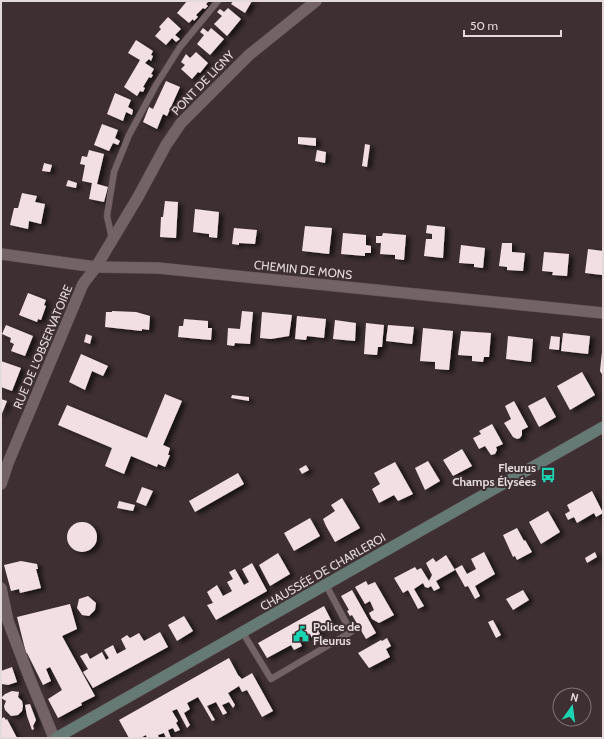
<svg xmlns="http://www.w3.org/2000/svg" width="604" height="739" font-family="Cabin,sans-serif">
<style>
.building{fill:#f2dfe3;filter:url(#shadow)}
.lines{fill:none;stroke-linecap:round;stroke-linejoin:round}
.service-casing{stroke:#5a4e50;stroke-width:7}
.minor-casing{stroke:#5a4e50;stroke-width:12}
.tertiary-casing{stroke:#5a4e50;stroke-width:12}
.secondary-casing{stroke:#5a4e50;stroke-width:12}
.service{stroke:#736366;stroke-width:6}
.minor{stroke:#736366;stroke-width:11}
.tertiary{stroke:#736366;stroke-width:11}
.secondary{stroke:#657a74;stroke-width:11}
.labels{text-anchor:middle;stroke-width:4;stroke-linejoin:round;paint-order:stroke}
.street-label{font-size:12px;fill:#e4dadc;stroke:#3d2f32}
.poi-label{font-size:12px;font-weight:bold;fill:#e4dadc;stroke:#3d2f32;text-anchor:end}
</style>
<defs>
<filter id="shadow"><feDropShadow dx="4.5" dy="2.5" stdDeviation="2" flood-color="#0009"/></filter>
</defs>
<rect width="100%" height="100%" fill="#3d2f32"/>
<g class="building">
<path d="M 187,1 L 209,1 L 206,4 L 208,6 L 205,9 L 203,8 L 196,15 L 198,17 L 194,21 L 193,19 L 189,23 L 177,13 Z"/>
<path d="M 233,1 L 252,1 L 245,13 L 231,4 Z"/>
<path d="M 228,8 L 241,19 L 227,36 L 214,24 L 222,16 L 217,12 L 220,9 L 224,12 Z"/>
<path d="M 168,17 L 181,29 L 175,35 L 180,39 L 176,42 L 172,38 L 166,45 L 155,36 L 161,29 L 159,27 Z"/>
<path d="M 203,28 L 208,32 L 211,28 L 224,39 L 210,55 L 197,44 L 204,35 L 200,32 Z"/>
<path d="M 136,40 L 153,51 L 151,55 L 153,56 L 151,61 L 149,59 L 145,63 L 154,69 L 151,74 L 153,75 L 151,78 L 149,77 L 143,87 L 145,88 L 143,92 L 140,91 L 137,96 L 124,87 L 140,60 L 128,53 Z"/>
<path d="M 196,52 L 208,63 L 200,73 L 198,72 L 192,79 L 181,69 L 185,65 L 181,62 L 186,54 L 190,58 Z"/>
<path d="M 166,81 L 180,87 L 167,116 L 163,114 L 157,129 L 143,122 L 149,107 L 153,109 Z"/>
<path d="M 115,93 L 131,100 L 128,107 L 133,110 L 132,115 L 126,112 L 123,121 L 107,114 Z"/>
<path d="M 102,124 L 118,130 L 115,138 L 120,141 L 118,145 L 113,143 L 109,151 L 94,145 Z"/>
<path d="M 298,137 L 316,138 L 316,146 L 298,144 Z"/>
<path d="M 365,144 L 370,145 L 367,167 L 362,166 Z"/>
<path d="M 89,150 L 104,154 L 97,184 L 108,187 L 104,202 L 89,199 L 92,183 L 82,181 L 85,165 L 80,164 L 82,156 L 87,157 Z"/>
<path d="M 317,150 L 326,152 L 325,163 L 315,161 Z"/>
<path d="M 44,163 L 52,165 L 50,172 L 42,171 Z"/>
<path d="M 68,180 L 77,183 L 76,188 L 66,186 Z"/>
<path d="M 22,193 L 37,196 L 35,202 L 45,204 L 41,224 L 29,221 L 28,229 L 10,225 L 14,208 L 18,208 Z"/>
<path d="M 165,201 L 178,202 L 176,238 L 160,237 L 161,217 L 163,217 Z"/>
<path d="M 195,209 L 219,212 L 217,238 L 209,237 L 209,234 L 193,232 Z"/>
<path d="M 427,225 L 445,227 L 443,258 L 424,256 L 426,239 L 432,239 L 432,234 L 426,233 Z"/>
<path d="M 305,226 L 332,228 L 329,254 L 302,251 Z"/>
<path d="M 234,228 L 257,230 L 255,244 L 239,243 L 239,245 L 232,244 Z"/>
<path d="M 343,233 L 366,235 L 366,245 L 371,246 L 371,253 L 365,253 L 365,256 L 341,254 Z"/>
<path d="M 383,233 L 406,235 L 404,260 L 395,259 L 395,255 L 380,254 L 381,243 L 376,243 L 376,236 L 382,236 Z"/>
<path d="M 502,243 L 512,243 L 512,252 L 525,253 L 523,271 L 507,270 L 507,267 L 499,266 Z"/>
<path d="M 461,245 L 485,248 L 483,268 L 474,267 L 474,264 L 459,263 Z"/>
<path d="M 588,249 L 603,251 L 602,275 L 585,273 Z"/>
<path d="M 544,252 L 569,254 L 567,276 L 552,275 L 553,272 L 542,271 Z"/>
<path d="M 28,293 L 46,300 L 44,305 L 46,306 L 41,320 L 38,319 L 37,322 L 19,315 Z"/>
<path d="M 112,311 L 136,312 L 150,316 L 149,330 L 142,329 L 142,331 L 105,327 L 106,312 L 112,312 Z"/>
<path d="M 242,311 L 253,312 L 250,344 L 235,343 L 234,346 L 227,345 L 228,328 L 240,329 Z"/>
<path d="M 262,312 L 292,315 L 289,336 L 271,339 L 260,338 Z"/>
<path d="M 297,316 L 326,319 L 324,338 L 307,336 L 306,340 L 295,339 Z"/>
<path d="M 184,319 L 208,321 L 208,328 L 212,328 L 211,340 L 178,337 L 179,326 L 183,326 Z"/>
<path d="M 335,320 L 356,323 L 355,341 L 333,339 Z"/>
<path d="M 366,323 L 384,325 L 382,347 L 378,347 L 377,355 L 364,354 Z"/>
<path d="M 6,325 L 33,336 L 25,356 L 11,351 L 14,344 L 10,342 L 11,338 L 2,334 Z"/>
<path d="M 388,325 L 414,327 L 412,344 L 386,341 Z"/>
<path d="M 423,328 L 453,331 L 449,370 L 435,369 L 435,362 L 420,361 Z"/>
<path d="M 461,331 L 491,333 L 489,357 L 484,357 L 483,362 L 472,361 L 472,356 L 458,355 Z"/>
<path d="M 563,333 L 590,336 L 588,354 L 561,351 Z"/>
<path d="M 86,334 L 92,336 L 90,344 L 84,342 Z"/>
<path d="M 508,336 L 533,339 L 531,362 L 506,359 Z"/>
<path d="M 551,336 L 560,337 L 559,350 L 549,349 Z"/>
<path d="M 602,352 L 603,352 L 603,376 L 600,371 Z"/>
<path d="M 81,354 L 108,366 L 103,376 L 92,371 L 85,390 L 69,382 Z"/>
<path d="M 1,361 L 21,368 L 12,391 L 1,387 Z"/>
<path d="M 582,372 L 595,395 L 570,410 L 557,386 Z"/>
<path d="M 165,394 L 182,401 L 163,445 L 170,448 L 168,455 L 170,455 L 165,467 L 158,464 L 157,467 L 131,456 L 124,474 L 105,466 L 112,448 L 58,425 L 67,405 L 147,438 Z"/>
<path d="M 232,395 L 249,397 L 249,401 L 231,398 Z"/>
<path d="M 545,397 L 556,417 L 539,427 L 528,406 Z"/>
<path d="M 1,399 L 7,401 L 1,416 Z"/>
<path d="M 514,401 L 528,427 L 522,430 L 522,435 L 520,438 L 517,439 L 513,437 L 504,423 L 511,419 L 505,406 Z"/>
<path d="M 492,424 L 503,444 L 496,447 L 497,450 L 495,454 L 491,455 L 485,446 L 479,449 L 473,438 L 481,434 L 479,431 Z"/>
<path d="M 462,449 L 472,466 L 453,476 L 443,460 Z"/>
<path d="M 428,461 L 440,481 L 425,490 L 415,468 Z"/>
<path d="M 395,462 L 413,494 L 398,501 L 394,495 L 379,503 L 372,489 L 380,484 L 374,473 Z"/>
<path d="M 306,465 L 309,470 L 302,474 L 299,469 Z"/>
<path d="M 238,473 L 244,484 L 195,512 L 189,501 Z"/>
<path d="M 142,487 L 153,491 L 146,506 L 136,502 Z"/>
<path d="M 592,491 L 603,513 L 596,517 L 594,513 L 577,523 L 574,517 L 568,520 L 565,514 L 570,511 L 567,505 Z"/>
<path d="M 342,498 L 360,528 L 335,542 L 326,526 L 323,519 L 335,511 L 331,505 Z"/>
<path d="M 119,501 L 135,505 L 133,511 L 117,508 Z"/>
<path d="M 548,511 L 560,532 L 541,544 L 529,522 Z"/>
<path d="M 310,518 L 320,536 L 294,551 L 284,533 Z"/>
<circle cx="82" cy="537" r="15"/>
<path d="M 517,528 L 524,541 L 525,540 L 532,552 L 517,560 L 515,556 L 513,557 L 503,535 Z"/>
<path d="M 484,552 L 495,574 L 475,586 L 480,596 L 475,599 L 468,586 L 465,587 L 455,569 L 462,565 L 467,574 L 476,569 L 471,559 Z"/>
<path d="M 595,552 L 597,557 L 587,563 L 585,558 Z"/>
<path d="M 278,553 L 290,574 L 270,586 L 259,565 Z"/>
<path d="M 446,555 L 455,570 L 436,581 L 440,588 L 434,591 L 431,586 L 428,588 L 425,587 L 423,583 L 414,589 L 424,606 L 418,609 L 408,590 L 403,593 L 394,578 L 415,567 L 417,570 L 421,568 L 429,581 L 432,575 L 426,563 L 433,558 L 436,562 Z"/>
<path d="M 21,561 L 37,564 L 38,569 L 36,569 L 41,588 L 20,593 L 19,589 L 11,591 L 4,565 Z"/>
<path d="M 252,563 L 267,591 L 216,620 L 207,605 L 213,603 L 207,592 L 217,585 L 223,596 L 232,591 L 227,582 L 233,579 L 229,572 L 235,569 L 244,585 L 249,582 L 242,569 Z"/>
<path d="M 366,581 L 368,585 L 375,582 L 394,615 L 379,623 L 372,619 L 369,613 L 374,610 L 370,601 L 365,604 L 355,587 Z"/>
<path d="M 352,590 L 376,633 L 366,639 L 352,615 L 350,616 L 347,611 L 349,610 L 341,596 Z"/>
<path d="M 523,590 L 529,600 L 513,610 L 506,599 Z"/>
<path d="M 88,596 L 96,603 L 95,610 L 89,616 L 82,615 L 77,608 L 79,599 Z"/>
<path d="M 70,604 L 77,629 L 62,636 L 95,696 L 81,703 L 82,705 L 58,718 L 48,699 L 62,690 L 50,667 L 46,669 L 51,681 L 43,685 L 27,653 L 26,653 L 17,617 Z"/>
<path d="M 324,606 L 332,622 L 318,630 L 321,636 L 313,640 L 310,634 L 299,640 L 302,646 L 294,650 L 291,645 L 267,658 L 258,643 Z"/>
<path d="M 184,616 L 193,631 L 177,641 L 168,625 Z"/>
<path d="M 493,620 L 501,635 L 496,638 L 488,622 Z"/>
<path d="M 160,632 L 168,647 L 93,688 L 83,672 L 88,669 L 80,656 L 87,653 L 90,659 L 102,652 L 106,660 L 109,658 L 104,650 L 113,645 L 117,654 L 126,649 L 121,639 L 127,635 L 130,638 L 139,633 L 144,641 Z"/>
<path d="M 387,638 L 391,646 L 386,649 L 390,657 L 369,668 L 358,653 L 381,640 L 382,641 Z"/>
<path d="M 229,658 L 238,675 L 242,679 L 252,673 L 273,711 L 262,717 L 247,690 L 242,692 L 239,686 L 228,693 L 235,705 L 233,708 L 229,702 L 222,705 L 227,713 L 223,715 L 216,702 L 207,706 L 215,720 L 212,721 L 198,697 L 187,703 L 190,709 L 184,713 L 190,725 L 187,728 L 177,709 L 172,711 L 178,721 L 176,723 L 180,730 L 175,732 L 173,728 L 168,730 L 171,738 L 166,738 L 164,733 L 158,735 L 159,738 L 152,738 L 151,737 L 147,738 L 146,735 L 140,738 L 129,738 L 119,720 Z"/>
<path d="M 12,667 L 17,682 L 8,685 L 2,684 L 1,671 Z"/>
<path d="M 12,691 L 19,692 L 18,697 L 22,701 L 23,706 L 22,711 L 18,715 L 11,716 L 5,710 L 4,706 L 6,701 L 1,698 L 5,694 Z"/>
<path d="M 30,704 L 36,720 L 33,726 L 34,729 L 32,730 L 27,716 L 25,705 Z"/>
<path d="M 4,717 L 6,720 L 7,719 L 17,738 L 1,738 L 1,719 Z"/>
</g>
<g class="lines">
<defs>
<g id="service">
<path d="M 112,239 L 107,216 L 114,172 L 129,135 L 156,85 L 180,47 L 218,1"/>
<path d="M 243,633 L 271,679 L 351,632 L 326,585"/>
</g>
<g id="minor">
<path d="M 1,484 L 8,463 L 83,284 L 96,267 L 138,197 L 166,145 L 181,123 L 249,55 L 316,1"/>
<path d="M 1,588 L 8,621 L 28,674 L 54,738"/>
</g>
<path id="tertiary" d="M 1,254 L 96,267 L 158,268 L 603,313"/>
<path id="secondary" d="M 56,738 L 603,427"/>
</defs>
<use href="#service" class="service-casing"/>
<use href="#minor" class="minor-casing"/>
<use href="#tertiary" class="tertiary-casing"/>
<use href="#secondary" class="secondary-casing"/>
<use href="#service" class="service"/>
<use href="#minor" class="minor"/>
<use href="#tertiary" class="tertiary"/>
<use href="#secondary" class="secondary"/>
</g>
<defs>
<symbol id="bus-bare" viewBox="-9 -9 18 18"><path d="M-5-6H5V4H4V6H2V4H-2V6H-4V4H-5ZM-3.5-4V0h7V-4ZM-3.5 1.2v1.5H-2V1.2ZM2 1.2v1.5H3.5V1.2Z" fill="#1ad5b2" stroke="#3d2f32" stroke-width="2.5" paint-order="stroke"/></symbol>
<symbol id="civic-bare" viewBox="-9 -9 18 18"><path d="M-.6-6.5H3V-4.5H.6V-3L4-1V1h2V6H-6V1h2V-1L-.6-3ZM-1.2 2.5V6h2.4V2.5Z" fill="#1ad5b2" stroke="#3d2f32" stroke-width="2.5" paint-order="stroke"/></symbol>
</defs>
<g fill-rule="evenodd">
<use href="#bus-bare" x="537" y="464" width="22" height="22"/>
<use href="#civic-bare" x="290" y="623" width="22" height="22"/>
</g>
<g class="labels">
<g class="street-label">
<text transform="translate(203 83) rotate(-46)" y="4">PONT DE LIGNY</text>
<text transform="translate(303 270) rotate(6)" y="4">CHEMIN DE MONS</text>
<text transform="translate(43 347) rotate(-67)" y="4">RUE DE L'OBSERVATOIRE</text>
<text transform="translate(323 572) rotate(-30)" y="4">CHAUSSÉE DE CHARLEROI</text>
</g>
<g class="poi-label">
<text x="536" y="472">Fleurus<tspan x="536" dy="14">Champs Élysées</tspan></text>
<text x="313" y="631" text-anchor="start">Police de<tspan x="313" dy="14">Fleurus</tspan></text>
</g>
</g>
<rect width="604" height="739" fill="none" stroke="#e4dadc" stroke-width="4"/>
<g transform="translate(572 707) rotate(14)"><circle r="19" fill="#3d2f32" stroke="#807376"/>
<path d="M0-3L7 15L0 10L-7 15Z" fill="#1ad5b2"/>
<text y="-6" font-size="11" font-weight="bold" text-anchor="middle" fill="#e4dadc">N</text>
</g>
<path d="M464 30v6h97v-6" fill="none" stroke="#e4dadc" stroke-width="2"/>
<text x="470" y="30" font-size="12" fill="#e4dadc" stroke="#3d2f32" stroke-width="3" paint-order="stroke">50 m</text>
</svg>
